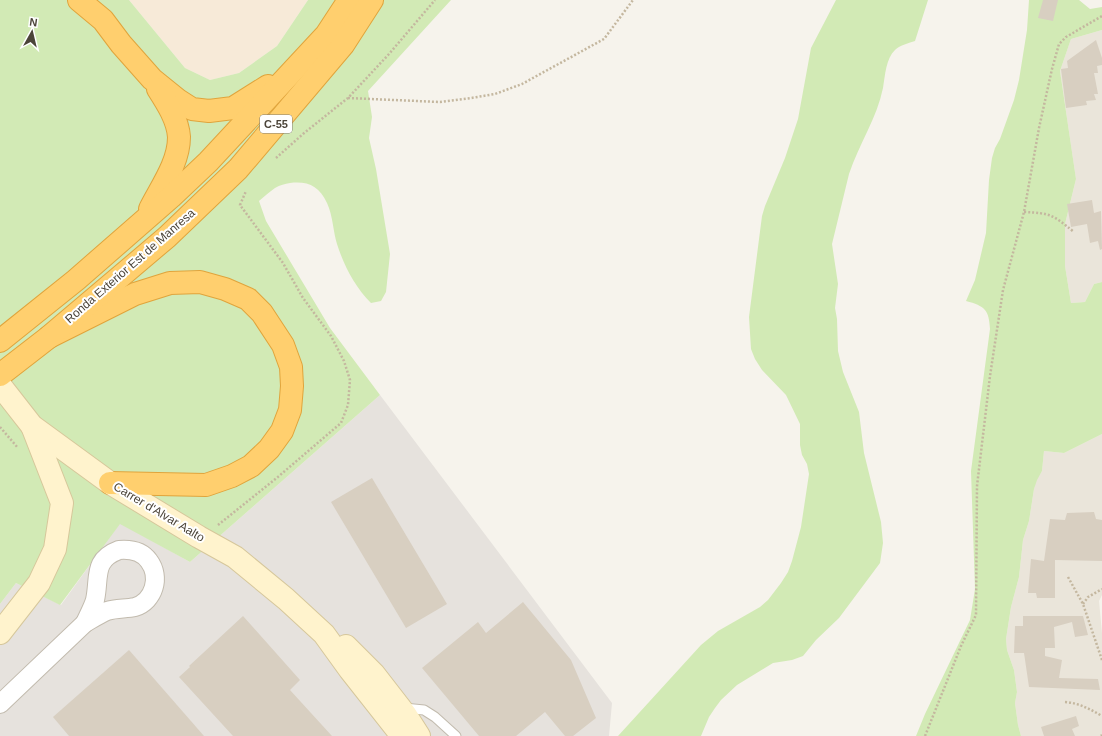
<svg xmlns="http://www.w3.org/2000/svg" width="1102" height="736" font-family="Helvetica,sans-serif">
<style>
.residential{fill:#eae5da}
.commercial{fill:#f7ead8}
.industrial{fill:#e6e2dd}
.green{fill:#d2eab5}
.building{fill:#d8cfc1}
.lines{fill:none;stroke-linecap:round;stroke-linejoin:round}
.lane-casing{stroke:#c2bbae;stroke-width:11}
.street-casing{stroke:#c2bbae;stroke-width:20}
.secondary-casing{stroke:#d6c79b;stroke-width:24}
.highway-casing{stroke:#e0a43c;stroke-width:24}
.path{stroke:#c4b79f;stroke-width:2.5;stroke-dasharray:2 2;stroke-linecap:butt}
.lane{stroke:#fff;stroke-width:9}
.street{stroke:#fff;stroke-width:18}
.secondary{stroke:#fff3cd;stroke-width:22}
.highway{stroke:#ffcf6e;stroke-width:22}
.labels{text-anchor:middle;stroke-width:4;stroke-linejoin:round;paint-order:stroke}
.shield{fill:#fff;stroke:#817c74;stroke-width:1}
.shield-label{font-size:11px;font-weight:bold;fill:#4b4439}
.street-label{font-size:12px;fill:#4b4439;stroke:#fff}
</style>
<rect width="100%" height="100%" fill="#f6f3ec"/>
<g class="residential">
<path d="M 1102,30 L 1102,282 L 1094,284 L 1085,302 L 1071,303 L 1065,266 L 1065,224 L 1076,179 L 1060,71 L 1071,39 Z"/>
<path d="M 1102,434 L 1102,595 L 1099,601 L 1102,633 L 1102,736 L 1021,736 L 1018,725 L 1015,703 L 1017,692 L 1014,670 L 1007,650 L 1006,639 L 1011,607 L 1019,577 L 1023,540 L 1029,521 L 1034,489 L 1036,480 L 1042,471 L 1044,451 L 1064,453 Z"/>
</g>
<path class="commercial" d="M 129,0 L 308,0 L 277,46 L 239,73 L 210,80 L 185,68 Z"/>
<path class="industrial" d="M 380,395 L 612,703 L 609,736 L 0,736 L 0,604 L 16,583 L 61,605 L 120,523 L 190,562 Z"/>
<g class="green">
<path d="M 0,0 L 129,0 L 185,68 L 210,80 L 239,73 L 277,46 L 308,0 L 451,0 L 368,91 L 372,117 L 369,138 L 376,169 L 390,254 L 386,292 L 381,301 L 371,303 C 355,287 344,266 337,244 C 333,231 333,216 327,203 C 319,186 308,181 290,183 C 285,184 280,185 275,188 C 269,192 264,197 259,201 L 266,221 L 330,328 L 380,395 L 190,562 L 120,524 L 60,605 L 16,583 L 0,604 Z"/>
<path d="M 836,0 L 928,0 L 915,41 C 909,43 900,45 895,50 C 886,58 885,76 883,88 C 877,118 859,144 849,174 L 832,244 L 838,284 L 835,308 L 837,319 L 838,351 L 843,372 L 859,412 L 864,453 L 881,522 L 883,543 L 880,563 L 839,618 L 816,640 L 803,656 L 792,660 L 773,663 L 737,685 L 721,700 L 715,708 L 709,717 L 701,736 L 618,736 L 701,645 L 718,631 L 760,607 L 768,600 L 781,583 L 788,572 L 792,561 L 801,527 L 809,474 L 807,464 L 802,455 L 800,445 L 800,424 L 786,395 L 762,370 L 755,359 L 751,349 L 749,317 L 762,216 L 765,206 L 785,158 L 798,119 L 811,48 Z"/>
<path d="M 1029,0 L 1079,0 L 1090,9 L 1102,7 L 1102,30 L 1071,39 L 1060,71 L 1076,179 L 1065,224 L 1065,266 L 1071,303 L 1085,302 L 1094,284 L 1102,282 L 1102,434 L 1064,453 L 1044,451 L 1042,471 L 1037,480 L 1034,489 L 1029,521 L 1023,540 L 1019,577 L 1011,607 L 1006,639 L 1007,650 L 1014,670 L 1017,692 L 1015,703 L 1018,725 L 1021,736 L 916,736 L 925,714 L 970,620 L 975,589 L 971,471 L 990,329 C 989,310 985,306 966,301 L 975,280 L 986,233 L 989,180 L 992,158 L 995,148 L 1000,139 L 1014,100 L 1019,80 L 1027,30 Z"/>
</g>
<g class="building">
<path d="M 1043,0 L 1058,0 L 1053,21 L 1038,18 Z"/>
<path d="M 1096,40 L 1102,58 L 1102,65 L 1097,66 L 1098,73 L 1094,73 L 1098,94 L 1094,94 L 1096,100 L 1086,101 L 1087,105 L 1066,108 L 1061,69 L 1068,68 L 1067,61 Z"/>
<path d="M 1092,200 L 1094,213 L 1101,211 L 1102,249 L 1100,250 L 1098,241 L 1090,243 L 1087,224 L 1071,227 L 1067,204 Z"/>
<path d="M 372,478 L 447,604 L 406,628 L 331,502 Z"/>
<path d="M 1094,512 L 1096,519 L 1102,520 L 1102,561 L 1055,560 L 1055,598 L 1037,598 L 1036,593 L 1028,593 L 1031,559 L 1044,561 L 1050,519 L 1065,520 L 1067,513 Z"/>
<path d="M 523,602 L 571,660 L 596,718 L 573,736 L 565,736 L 545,712 L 516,736 L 479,736 L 422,668 L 478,622 L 486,633 Z"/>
<path d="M 243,616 L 300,680 L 290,690 L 332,736 L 233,736 L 179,677 L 190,667 L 189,666 Z"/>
<path d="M 1023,616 L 1083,616 L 1088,635 L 1075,637 L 1072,622 L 1054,627 L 1055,648 L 1045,648 L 1045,656 L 1062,660 L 1059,678 L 1098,679 L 1100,690 L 1029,687 L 1024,653 L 1014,653 L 1015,626 L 1023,626 Z"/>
<path d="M 129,650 L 204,736 L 69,736 L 53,717 Z"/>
<path d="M 1076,716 L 1079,726 L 1072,729 L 1075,736 L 1044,736 L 1041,727 Z"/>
</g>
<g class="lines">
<defs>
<path id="lane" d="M 404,708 L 424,710 L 435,717 L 456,736"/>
<g id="street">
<path d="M 119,550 C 131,549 142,551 149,561 C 161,577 154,601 135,607 C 126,609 116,608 107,611 C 100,614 92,619 85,623 C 88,616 93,607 95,600 C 100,578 92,560 119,550 Z"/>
<path d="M 0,704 L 85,623"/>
</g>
<g id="secondary">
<path d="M 0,385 L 32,426 L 110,483 L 199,537 L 235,557 L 286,599 L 324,634 L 350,670 L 402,736"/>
<path d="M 0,633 L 39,583 L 55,549 L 62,503 L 32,426"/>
<path d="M 346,646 L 374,674 L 405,714 L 419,736"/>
</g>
<g id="highway">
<path d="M 79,0 L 103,20 L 121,44 L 152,79 L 178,100 L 192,109 L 209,111 L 233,108 L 268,86"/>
<path d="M 150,209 C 161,187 179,163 179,137 C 178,120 167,103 158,89"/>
<path d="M 49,337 L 135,294 L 170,283 L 200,282 L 225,289 L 248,299 L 262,313 L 283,345 L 291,367 L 292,386 L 290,410 L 282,431 L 269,449 L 251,466 L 232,476 L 206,485 L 110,483"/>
<path d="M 0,341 L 76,280 L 171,197 L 208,162 L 326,35 L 349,0"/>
<path d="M 0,375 L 49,337 L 167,237 L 238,169 L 343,45 L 372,0"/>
</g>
</defs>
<use href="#lane" class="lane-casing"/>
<use href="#street" class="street-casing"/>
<use href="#secondary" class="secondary-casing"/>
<use href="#highway" class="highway-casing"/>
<g class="path">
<path d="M 348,98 L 440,102 L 471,98 L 495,94 L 522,84 L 604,39 L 633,0"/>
<path d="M 276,158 L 303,134 L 348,98 L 389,54 L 435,0"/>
<path d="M 1024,212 C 1051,213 1053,215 1074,232"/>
<path d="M 0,427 L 18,448"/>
<path d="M 218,525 L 279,476 L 341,423 L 348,405 L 350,380 L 344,361 L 331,336 L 303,298 L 283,263 L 240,205 L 246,191"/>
<path d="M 1068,577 L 1083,604 L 1102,660"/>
<path d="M 1083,604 L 1088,597 L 1102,589"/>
<path d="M 1065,702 C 1079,703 1090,709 1102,716"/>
<path d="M 925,736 L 961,646 L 976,615 L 977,486 L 990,376 L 1003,290 L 1024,212 L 1039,128 L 1052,69 L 1059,44 L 1066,37 L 1102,16"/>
<path d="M 1101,736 L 1102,735"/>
</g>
<use href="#lane" class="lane"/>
<use href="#street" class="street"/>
<use href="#secondary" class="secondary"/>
<use href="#highway" class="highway"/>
</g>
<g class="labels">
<rect class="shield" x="260" y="115" width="32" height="18" rx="3"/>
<g class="shield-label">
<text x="276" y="128">C-55</text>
</g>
<g class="street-label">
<text transform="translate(130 266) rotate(-41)" y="4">Ronda Exterior Est de Manresa</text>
<text transform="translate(159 512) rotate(31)" y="4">Carrer d'Alvar Aalto</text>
</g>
</g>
<g transform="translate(32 32) rotate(8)" stroke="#ffffff" stroke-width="3" paint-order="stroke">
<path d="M0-3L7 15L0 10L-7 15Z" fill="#4b4439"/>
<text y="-6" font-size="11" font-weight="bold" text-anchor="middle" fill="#4b4439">N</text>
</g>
</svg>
